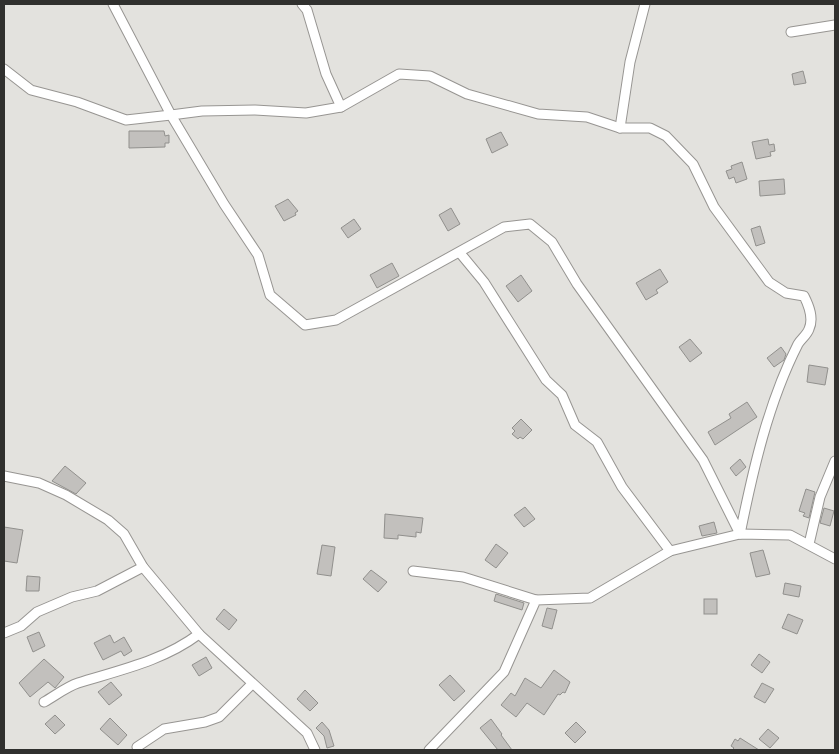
<svg xmlns="http://www.w3.org/2000/svg" width="839" height="754" font-family="Raleway,sans-serif">
<style>
.building{fill:#c2c0bd;stroke:#91908d}
.lines{fill:none;stroke-linecap:round;stroke-linejoin:round}
.minor-casing{stroke:#979592;stroke-width:11}
.minor{stroke:#fff;stroke-width:9}
</style>
<rect width="100%" height="100%" fill="#e3e2de"/>
<g class="building">
<path d="M 803,71 L 806,83 L 794,85 L 792,74 Z"/>
<path d="M 129,131 L 164,131 L 165,136 L 169,135 L 169,143 L 165,143 L 165,147 L 129,148 Z"/>
<path d="M 501,132 L 508,145 L 492,153 L 486,139 Z"/>
<path d="M 768,139 L 769,145 L 774,144 L 775,151 L 770,152 L 771,156 L 756,159 L 752,142 Z"/>
<path d="M 742,162 L 747,179 L 736,183 L 734,177 L 729,179 L 726,171 L 732,169 L 731,166 Z"/>
<path d="M 784,179 L 785,194 L 760,196 L 759,181 Z"/>
<path d="M 288,199 L 298,211 L 295,213 L 296,215 L 284,221 L 275,206 Z"/>
<path d="M 451,208 L 460,224 L 448,231 L 439,215 Z"/>
<path d="M 354,219 L 361,229 L 348,238 L 341,228 Z"/>
<path d="M 760,226 L 765,243 L 756,246 L 751,229 Z"/>
<path d="M 392,263 L 399,276 L 377,288 L 370,275 Z"/>
<path d="M 660,269 L 668,282 L 656,290 L 658,293 L 646,300 L 636,283 Z"/>
<path d="M 521,275 L 532,291 L 518,302 L 506,286 Z"/>
<path d="M 690,339 L 702,353 L 690,362 L 679,347 Z"/>
<path d="M 781,347 L 786,354 L 784,360 L 774,367 L 767,358 Z"/>
<path d="M 809,365 L 828,368 L 825,385 L 807,382 Z"/>
<path d="M 747,402 L 757,417 L 715,445 L 708,432 L 731,418 L 729,414 Z"/>
<path d="M 521,419 L 532,430 L 523,439 L 520,437 L 518,439 L 512,434 L 515,431 L 512,428 Z"/>
<path d="M 740,459 L 746,467 L 736,476 L 730,468 Z"/>
<path d="M 65,466 L 86,483 L 76,494 L 52,481 Z"/>
<path d="M 806,489 L 815,492 L 809,518 L 803,516 L 805,513 L 799,511 Z"/>
<path d="M 525,507 L 535,519 L 524,527 L 514,515 Z"/>
<path d="M 824,508 L 834,511 L 830,526 L 820,523 Z"/>
<path d="M 385,514 L 423,518 L 421,533 L 416,532 L 416,537 L 398,535 L 398,539 L 384,538 Z"/>
<path d="M 714,522 L 717,533 L 702,536 L 699,526 Z"/>
<path d="M 4,527 L 23,530 L 17,563 L 4,561 Z"/>
<path d="M 496,544 L 508,553 L 496,568 L 485,560 Z"/>
<path d="M 322,545 L 335,547 L 331,576 L 317,574 Z"/>
<path d="M 763,550 L 770,574 L 756,577 L 750,553 Z"/>
<path d="M 371,570 L 387,582 L 378,592 L 363,579 Z"/>
<path d="M 27,576 L 40,577 L 39,591 L 26,591 Z"/>
<path d="M 785,583 L 801,586 L 799,597 L 783,594 Z"/>
<path d="M 496,594 L 524,603 L 522,610 L 494,601 Z"/>
<rect x="704" y="599" width="13" height="15"/>
<path d="M 547,608 L 557,610 L 552,629 L 542,626 Z"/>
<path d="M 224,609 L 237,620 L 229,630 L 216,619 Z"/>
<path d="M 788,614 L 803,620 L 797,634 L 782,628 Z"/>
<path d="M 39,632 L 45,646 L 33,652 L 27,637 Z"/>
<path d="M 110,635 L 114,643 L 124,637 L 132,651 L 124,656 L 121,651 L 103,660 L 94,643 Z"/>
<path d="M 759,654 L 770,662 L 762,673 L 751,665 Z"/>
<path d="M 206,657 L 212,668 L 199,676 L 192,665 Z"/>
<path d="M 44,659 L 64,677 L 55,688 L 48,682 L 30,697 L 19,683 Z"/>
<path d="M 554,670 L 570,682 L 565,693 L 563,692 L 560,695 L 558,694 L 544,715 L 527,703 L 516,717 L 501,705 L 511,693 L 515,696 L 525,678 L 541,688 Z"/>
<path d="M 450,675 L 465,691 L 454,701 L 439,685 Z"/>
<path d="M 111,682 L 122,695 L 109,705 L 98,692 Z"/>
<path d="M 762,683 L 774,689 L 765,703 L 754,697 Z"/>
<path d="M 305,690 L 318,703 L 310,711 L 297,699 Z"/>
<path d="M 55,715 L 65,725 L 55,734 L 45,724 Z"/>
<path d="M 110,718 L 127,735 L 118,745 L 100,729 Z"/>
<path d="M 491,719 L 502,734 L 501,735 L 512,750 L 498,750 L 480,728 Z"/>
<path d="M 322,722 L 329,730 L 334,746 L 327,748 L 324,736 L 316,728 Z"/>
<path d="M 576,722 L 586,732 L 575,743 L 565,733 Z"/>
<path d="M 768,729 L 779,738 L 770,748 L 759,739 Z"/>
<path d="M 740,738 L 759,750 L 732,750 L 734,748 L 731,746 L 735,739 L 738,741 Z"/>
</g>
<g class="lines">
<defs>
<g id="minor">
<path d="M 302,4 L 307,10 L 326,74 L 341,107"/>
<path d="M 791,32 L 835,25"/>
<path d="M 4,69 L 31,90 L 77,102 L 126,120 L 171,115 L 113,4"/>
<path d="M 399,74 L 430,76 L 467,94 L 538,114 L 587,117 L 620,128 L 650,128 L 666,136 L 693,164 L 714,207 L 769,282 L 786,293 L 804,296 C 809,306 814,318 809,329 C 807,335 801,339 798,344 C 768,403 753,470 740,534 L 703,460 L 577,284 L 552,242 L 530,224 L 504,227 L 336,320 L 305,325 L 270,295 L 258,255 L 224,204 L 171,115 L 202,111 L 255,110 L 306,113 L 341,107 Z"/>
<path d="M 620,128 L 630,62 L 645,4"/>
<path d="M 460,253 L 484,282 L 546,380 L 562,395 L 575,425 L 597,442 L 622,487 L 670,551"/>
<path d="M 4,476 L 39,483 L 66,495 L 108,520 L 124,534 L 143,567 L 199,634 L 307,733 L 315,750"/>
<path d="M 809,544 L 820,497 L 835,461"/>
<path d="M 413,571 L 463,577 L 536,600"/>
<path d="M 4,633 L 21,626 L 37,612 L 72,597 L 97,591 L 143,567"/>
<path d="M 44,702 C 55,696 66,687 78,683 C 120,670 163,661 199,634"/>
<path d="M 137,747 L 164,729 L 205,722 L 219,717 L 252,684"/>
<path d="M 429,750 L 504,672 L 536,600 L 590,598 L 670,551 L 740,534 L 790,535 L 835,559"/>
</g>
</defs>
<use href="#minor" class="minor-casing"/>
<use href="#minor" class="minor"/>
</g>
<rect width="839" height="754" fill="none" stroke="#30302e" stroke-width="10"/>
</svg>
